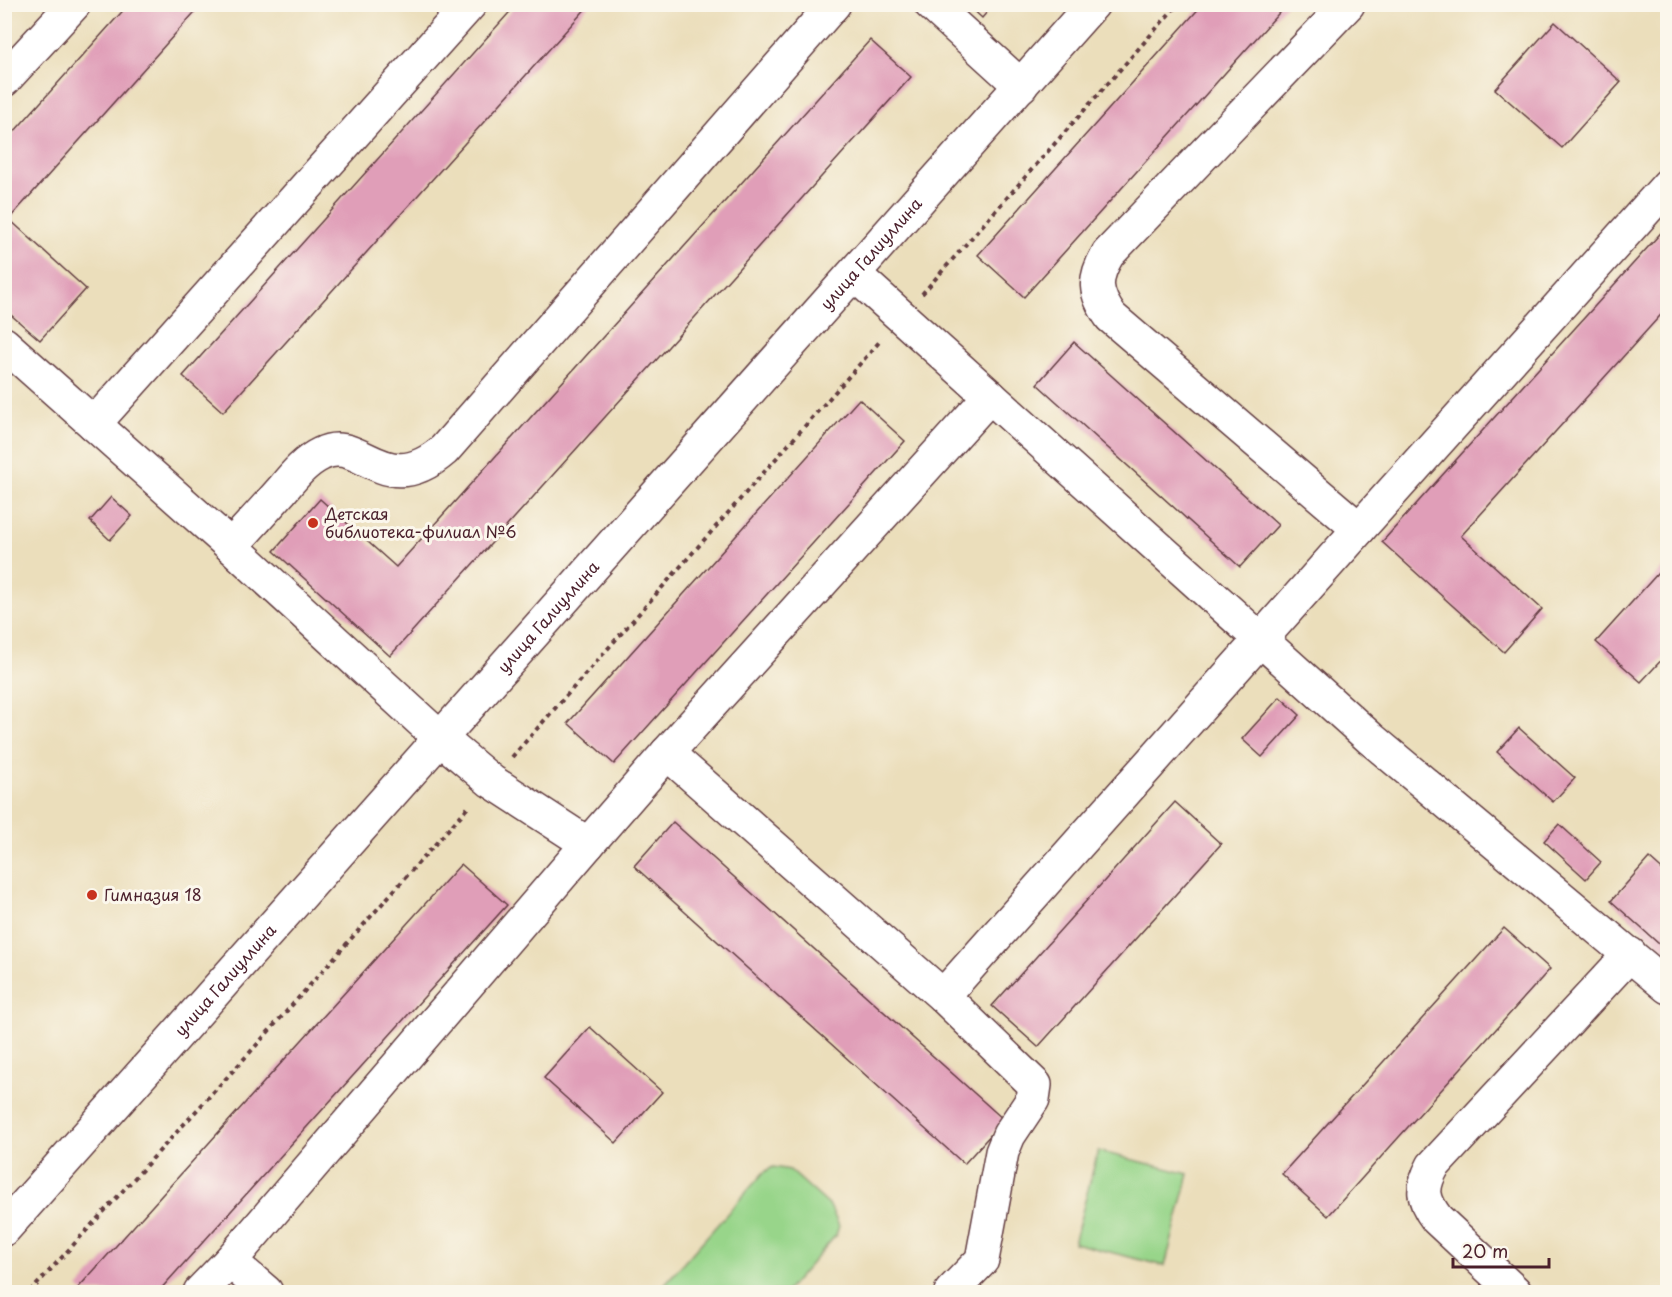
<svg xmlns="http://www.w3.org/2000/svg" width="1672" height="1297" font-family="'Playpen Sans',sans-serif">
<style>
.green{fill:#98d58a;stroke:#717a5a;stroke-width:1.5}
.building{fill:#e09eb8}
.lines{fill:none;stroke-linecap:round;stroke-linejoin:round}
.minor-casing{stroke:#623c41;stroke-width:36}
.path{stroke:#623c41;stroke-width:4;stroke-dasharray:4.5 4.5;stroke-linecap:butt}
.minor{stroke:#fff;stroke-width:33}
.poi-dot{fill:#c8321e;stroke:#fbf7ec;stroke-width:2}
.labels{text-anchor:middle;stroke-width:6;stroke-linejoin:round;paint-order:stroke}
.street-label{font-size:16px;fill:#4a1f2b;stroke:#fbf7ec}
.poi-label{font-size:16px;fill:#4a1f2b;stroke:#fbf7ec;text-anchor:start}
</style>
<rect width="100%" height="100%" fill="#fbf7ec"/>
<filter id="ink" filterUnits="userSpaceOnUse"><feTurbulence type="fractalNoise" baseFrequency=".0167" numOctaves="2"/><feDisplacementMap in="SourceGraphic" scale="12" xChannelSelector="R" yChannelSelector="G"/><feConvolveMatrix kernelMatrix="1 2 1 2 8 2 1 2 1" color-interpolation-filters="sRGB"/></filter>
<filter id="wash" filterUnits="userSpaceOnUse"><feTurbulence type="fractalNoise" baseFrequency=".008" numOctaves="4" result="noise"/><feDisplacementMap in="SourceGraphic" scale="24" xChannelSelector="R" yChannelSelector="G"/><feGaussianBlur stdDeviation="1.35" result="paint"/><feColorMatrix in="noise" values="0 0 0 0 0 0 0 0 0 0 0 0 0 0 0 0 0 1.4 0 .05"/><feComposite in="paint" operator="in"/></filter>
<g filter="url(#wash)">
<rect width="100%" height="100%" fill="#ebdebb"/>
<g class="green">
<path d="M 1098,1151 L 1189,1174 L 1165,1266 L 1074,1243 Z"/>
<path d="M 773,1167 L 790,1170 L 830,1206 L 839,1226 L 836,1235 L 786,1292 L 661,1292 L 664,1285 L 764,1172 Z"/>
</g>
<g id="blocks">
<g class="building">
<path d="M 129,4 L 202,4 L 9,219 L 86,289 L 40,340 L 4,309 L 4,143 Z"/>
<path d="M 517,4 L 590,4 L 223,412 L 183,376 Z"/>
<path d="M 967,4 L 994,4 L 982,18 Z"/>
<path d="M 1203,4 L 1287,4 L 1024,297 L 978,255 Z"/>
<path d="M 1555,22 L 1621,82 L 1562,148 L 1495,89 Z"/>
<path d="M 870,40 L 911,77 L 390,656 L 274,551 L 320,499 L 396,567 Z"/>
<path d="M 1668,225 L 1668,307 L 1461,536 L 1542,609 L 1504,652 L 1382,542 Z"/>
<path d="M 1074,342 L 1278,525 L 1240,567 L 1037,384 Z"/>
<path d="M 859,399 L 905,441 L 614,764 L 568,723 Z"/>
<path d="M 111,497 L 132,516 L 110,540 L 90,521 Z"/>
<path d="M 1668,562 L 1668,653 L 1641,682 L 1596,642 Z"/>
<path d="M 1280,697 L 1300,715 L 1262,757 L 1242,739 Z"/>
<path d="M 1519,728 L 1575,778 L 1553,802 L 1497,752 Z"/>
<path d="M 1175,802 L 1221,844 L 1038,1047 L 992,1006 Z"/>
<path d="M 673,822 L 1004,1120 L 964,1164 L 634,866 Z"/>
<path d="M 1559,824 L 1601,862 L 1586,879 L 1544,841 Z"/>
<path d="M 1649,858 L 1668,875 L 1668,952 L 1611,901 Z"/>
<path d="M 461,864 L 507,905 L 158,1292 L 83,1292 L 78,1288 Z"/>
<path d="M 1504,928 L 1550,969 L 1328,1216 L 1282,1174 Z"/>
<path d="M 590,1027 L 662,1092 L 616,1143 L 544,1078 Z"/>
</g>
</g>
</g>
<g filter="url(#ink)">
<use href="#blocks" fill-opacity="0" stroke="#623c41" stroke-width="1.5"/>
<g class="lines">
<defs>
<g id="minor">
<path d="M 931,4 L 1021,86"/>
<path d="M 4,80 L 74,4"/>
<path d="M 854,274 L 1370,738 L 1668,987"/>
<path d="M 4,344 L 231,546 L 441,739 L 491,781 L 588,844 L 667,753 L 990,396"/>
<path d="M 94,424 L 470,4"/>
<path d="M 1359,529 L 1668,185"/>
<path d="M 231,546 C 248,528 264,510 281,491 C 292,478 304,462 321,454 C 361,433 384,502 444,450 L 834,4"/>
<path d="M 667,753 L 943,996 L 1035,1085 L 1033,1099 L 1009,1135 L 1002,1152 L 982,1260 L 951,1292"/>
<path d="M 943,996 L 1359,529 L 1111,317 C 1094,293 1093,279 1108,254 L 1348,4"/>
<path id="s1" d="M 4,1229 L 1093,4"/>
<path d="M 200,1292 L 230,1261"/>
<path d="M 266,1292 L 230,1261 L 588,844"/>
<path d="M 1515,1292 L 1437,1219 C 1422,1199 1421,1188 1433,1166 L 1630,954"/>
</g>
</defs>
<use href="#minor" class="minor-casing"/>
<g class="path">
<path d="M 922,294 L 1178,4"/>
<path d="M 512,757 L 881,340"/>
<path d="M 30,1292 L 253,1049 L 470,805"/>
</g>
<use href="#minor" class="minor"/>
</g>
</g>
<g class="poi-dot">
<circle cx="313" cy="523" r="6"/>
<circle cx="92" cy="895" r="6"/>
</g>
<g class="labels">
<g class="street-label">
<text dy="6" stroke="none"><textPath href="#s1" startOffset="1305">улица Галиуллина</textPath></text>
<text dy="6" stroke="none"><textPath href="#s1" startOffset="819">улица Галиуллина</textPath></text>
<text dy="6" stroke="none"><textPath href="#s1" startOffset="333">улица Галиуллина</textPath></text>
</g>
<g class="poi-label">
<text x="325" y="520">Детская<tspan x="325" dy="18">библиотека-филиал №6</tspan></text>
<text x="104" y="901">Гимназия 18</text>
</g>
</g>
<rect width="1672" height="1297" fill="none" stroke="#fbf7ec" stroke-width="24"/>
<path d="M1453 1258v9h96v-9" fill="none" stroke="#4a1f2b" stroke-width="3"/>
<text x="1462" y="1258" font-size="18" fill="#4a1f2b" stroke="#fbf7ec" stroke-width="4.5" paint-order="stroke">20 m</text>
</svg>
